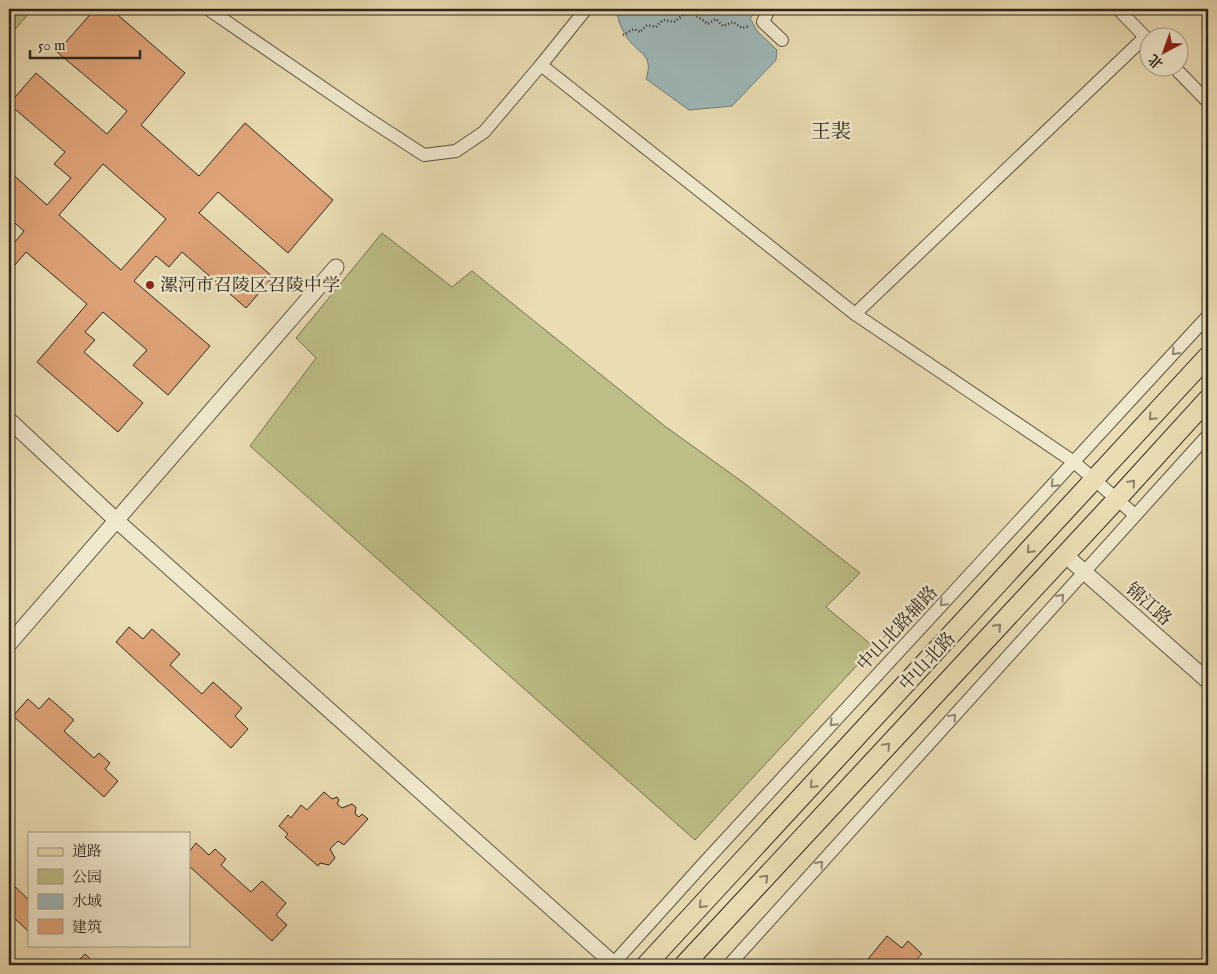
<svg xmlns="http://www.w3.org/2000/svg" width="1217" height="974" font-family="'IM FELL English','Noto Serif SC',serif">
<style>
.green{fill:#bebf88;stroke:#767252}
.water{fill:#9eb8b9;stroke:#717e7a}
.building{fill:#e0a47a;stroke:#2d261c;fill-rule:evenodd}
.lines{fill:none;stroke-linecap:round;stroke-linejoin:round}
.minor-casing{stroke:#5c5442;stroke-width:14}
.tertiary-casing{stroke:#5c5442;stroke-width:17}
.primary-casing{stroke:#2d261c;stroke-width:21}
.path{stroke:#2d261c;stroke-width:2.5;stroke-dasharray:1 2.5;stroke-linecap:butt}
.minor{stroke:#f1e9ce;stroke-width:12}
.tertiary{stroke:#f1e9ce;stroke-width:15}
.primary{stroke:#eaddb3;stroke-width:19}
.oneway{stroke:#8f8875}
.oneway2{stroke:#8c8268}
.poi-dot{fill:#8f2418;stroke:#f1e9ce;stroke-width:2}
.labels{text-anchor:middle;stroke-width:5;stroke-linejoin:round;paint-order:stroke}
.poi-label{font-size:18px;fill:#2d261c;stroke:#f1e9ce;text-anchor:start}
.street-label{font-size:18px;fill:#2d261c;stroke:#f1e9ce}
.quarter-label{font-size:20px;fill:#2d261c;stroke:#f1e9ce}
</style>
<rect width="100%" height="100%" fill="#eaddb3"/>
<filter id="stains"><feTurbulence type="fractalNoise" baseFrequency=".004" numOctaves="4"/><feColorMatrix values="0 0 0 0 .2 0 0 0 0 .09 0 0 0 0 .02 0 0 0 .5 -.17"/></filter>
<radialGradient id="worn" r=".72"><stop offset=".6" stop-color="#630" stop-opacity="0"/><stop offset="1" stop-color="#630" stop-opacity=".3"/></radialGradient>
<g class="green">
<path d="M 9,9 L 33,9 L 9,36 Z"/>
<path d="M 382,233 L 452,287 L 472,271 L 666,427 L 744,483 L 860,573 L 826,607 L 874,647 L 695,840 L 250,446 L 316,358 L 296,338 Z"/>
</g>
<path class="water" d="M 617,9 L 759,9 L 750,18 L 757,31 L 777,50 L 776,60 L 732,106 L 689,110 L 646,79 C 654,55 640,55 628,39 C 622,30 617,20 617,9 Z"/>
<g class="building">
<path d="M 95,9 L 111,9 L 185,73 L 141,125 L 199,176 L 245,123 L 333,200 L 288,253 L 218,192 L 199,213 L 273,277 L 246,308 L 182,252 L 169,267 L 156,256 L 134,281 L 210,346 L 168,395 L 133,365 L 147,350 L 103,312 L 85,332 L 95,340 L 84,352 L 143,403 L 118,432 L 37,362 L 87,304 L 26,252 L 9,272 L 9,249 L 24,231 L 9,218 L 9,171 L 47,205 L 71,178 L 54,164 L 65,152 L 9,104 L 36,73 L 107,134 L 127,111 L 57,52 ZM 103,164 L 166,219 L 121,270 L 59,215 Z"/>
<path d="M 129,627 L 143,639 L 152,629 L 180,654 L 170,665 L 202,694 L 213,682 L 242,708 L 235,716 L 248,729 L 231,748 L 116,642 Z"/>
<path d="M 49,698 L 74,720 L 64,731 L 94,758 L 99,753 L 110,763 L 105,769 L 118,781 L 104,797 L 13,716 L 28,699 L 39,709 Z"/>
<path d="M 324,792 L 332,799 L 337,797 L 339,800 L 337,804 L 342,808 L 352,804 L 356,807 L 355,814 L 359,817 L 362,814 L 368,819 L 344,845 L 338,841 L 330,849 L 335,858 L 329,865 L 320,863 L 318,866 L 285,837 L 288,834 L 279,826 L 288,815 L 291,818 L 301,805 L 307,810 Z"/>
<path d="M 196,843 L 209,855 L 215,849 L 226,859 L 221,865 L 251,892 L 262,881 L 286,903 L 276,915 L 287,925 L 272,941 L 189,866 L 189,852 Z"/>
<path d="M 9,881 L 29,900 L 29,932 L 9,913 Z"/>
<path d="M 887,936 L 902,948 L 908,941 L 922,954 L 916,960 L 922,965 L 875,965 L 868,959 Z"/>
<path d="M 85,954 L 97,965 L 74,965 Z"/>
</g>
<g class="lines">
<defs>
<g id="minor">
<path d="M 208,9 L 364,116 L 424,155 L 456,151 L 484,132 L 541,65"/>
<path d="M 586,9 L 541,65 L 855,314 L 1074,462 L 1135,515"/>
<path d="M 769,9 L 763,22 L 782,40"/>
<path d="M 1118,9 L 1150,42"/>
<path d="M 1175,68 L 1208,102"/>
<path d="M 855,314 L 1145,37"/>
<path d="M 612,965 L 704,863 L 1208,316"/>
<path d="M 729,965 L 1208,435"/>
</g>
<g id="tertiary">
<path d="M 9,420 L 116,520 L 615,965"/>
<path d="M 1065,555 L 1208,681"/>
<path d="M 9,644 L 336,267"/>
</g>
<g id="primary">
<path d="M 646,965 L 1208,356"/>
<path d="M 684,965 L 1117,499 L 1208,399"/>
</g>
</defs>
<use href="#minor" class="minor-casing"/>
<use href="#tertiary" class="tertiary-casing"/>
<use href="#primary" class="primary-casing"/>
<g class="path">
<path d="M 694,14 L 708,24 L 716,19 L 723,26 L 733,22 L 742,28 L 750,26"/>
<path d="M 623,35 L 634,29 L 640,32 L 647,25 L 656,27 L 663,20 L 674,22 L 683,15 L 694,14 L 699,9"/>
</g>
<use href="#minor" class="minor"/>
<use href="#tertiary" class="tertiary"/>
<use href="#primary" class="primary"/>
</g>
<defs><path id="oneway-chevron" d="M-2-3.5L2.5 0L-2 3.5" fill="none" stroke-width="1.6" stroke-linecap="round" stroke-linejoin="round" transform="scale(1.25)"/></defs>
<g class="oneway">
<use href="#oneway-chevron" transform="translate(1175 352) rotate(132)"/>
<use href="#oneway-chevron" transform="translate(1054 484) rotate(133)"/>
<use href="#oneway-chevron" transform="translate(1061 597) rotate(-48)"/>
<use href="#oneway-chevron" transform="translate(943 603) rotate(133)"/>
<use href="#oneway-chevron" transform="translate(953 717) rotate(-48)"/>
<use href="#oneway-chevron" transform="translate(833 723) rotate(133)"/>
<use href="#oneway-chevron" transform="translate(820 864) rotate(-48)"/>
</g>
<g class="oneway2">
<use href="#oneway-chevron" transform="translate(1152 417) rotate(133)"/>
<use href="#oneway-chevron" transform="translate(1132 483) rotate(-48)"/>
<use href="#oneway-chevron" transform="translate(1030 550) rotate(133)"/>
<use href="#oneway-chevron" transform="translate(998 627) rotate(-47)"/>
<use href="#oneway-chevron" transform="translate(887 746) rotate(-47)"/>
<use href="#oneway-chevron" transform="translate(813 785) rotate(133)"/>
<use href="#oneway-chevron" transform="translate(765 878) rotate(-47)"/>
<use href="#oneway-chevron" transform="translate(702 905) rotate(133)"/>
</g>
<circle class="poi-dot" cx="150" cy="285" r="5"/>
<g class="labels">
<g class="poi-label">
<text x="160" y="291">漯河市召陵区召陵中学</text>
</g>
<g class="street-label">
<text transform="translate(1149 604) rotate(41)" y="6">锦江路</text>
<text transform="translate(897 628) rotate(-47)" y="6">中山北路辅路</text>
<text transform="translate(927 661) rotate(-47)" y="6">中山北路</text>
</g>
<g class="quarter-label">
<text x="831" y="138">王裴</text>
</g>
</g>
<rect width="1217" height="974" fill="none" stroke="#eaddb3" stroke-width="30"/>
<rect x="10" y="10" width="1197" height="954" fill="none" stroke="#2d261c" stroke-width="2.5"/>
<rect x="15" y="15" width="1187" height="944" fill="none" stroke="#2d261c"/>
<rect x="28" y="832" width="162" height="115" fill="#f1e9ce" stroke="#a39b87"/>
<rect x="38" y="848" width="25" height="8" fill="#eaddb3" stroke="#a39b87"/>
<text x="72" y="856" font-size="15" fill="#2d261c">道路</text>
<rect x="38" y="869" width="25" height="15" fill="#bebf88" stroke="#a39b87"/>
<text x="72" y="882" font-size="15" fill="#2d261c">公园</text>
<rect x="38" y="894" width="25" height="15" fill="#9eb8b9" stroke="#a39b87"/>
<text x="72" y="906" font-size="15" fill="#2d261c">水域</text>
<rect x="38" y="919" width="25" height="15" fill="#e0a47a" stroke="#a39b87"/>
<text x="72" y="932" font-size="15" fill="#2d261c">建筑</text>
<g transform="translate(1164 52) rotate(221)"><circle r="24" fill="#f1e9ce" stroke="#a39b87"/>
<path d="M0-4L9 19L0 12L-9 19Z" fill="#8f2418"/>
<text y="-8" font-size="14" font-weight="bold" text-anchor="middle" fill="#2d261c">北</text>
</g>
<path d="M30 50v8h110v-8" fill="none" stroke="#2d261c" stroke-width="2.5"/>
<text x="38" y="50" font-size="15" fill="#2d261c" stroke="#f1e9ce" stroke-width="4" paint-order="stroke">50 m</text>
<rect width="100%" height="100%" filter="url(#stains)"/>
<rect width="100%" height="100%" fill="url(#worn)"/>
</svg>
